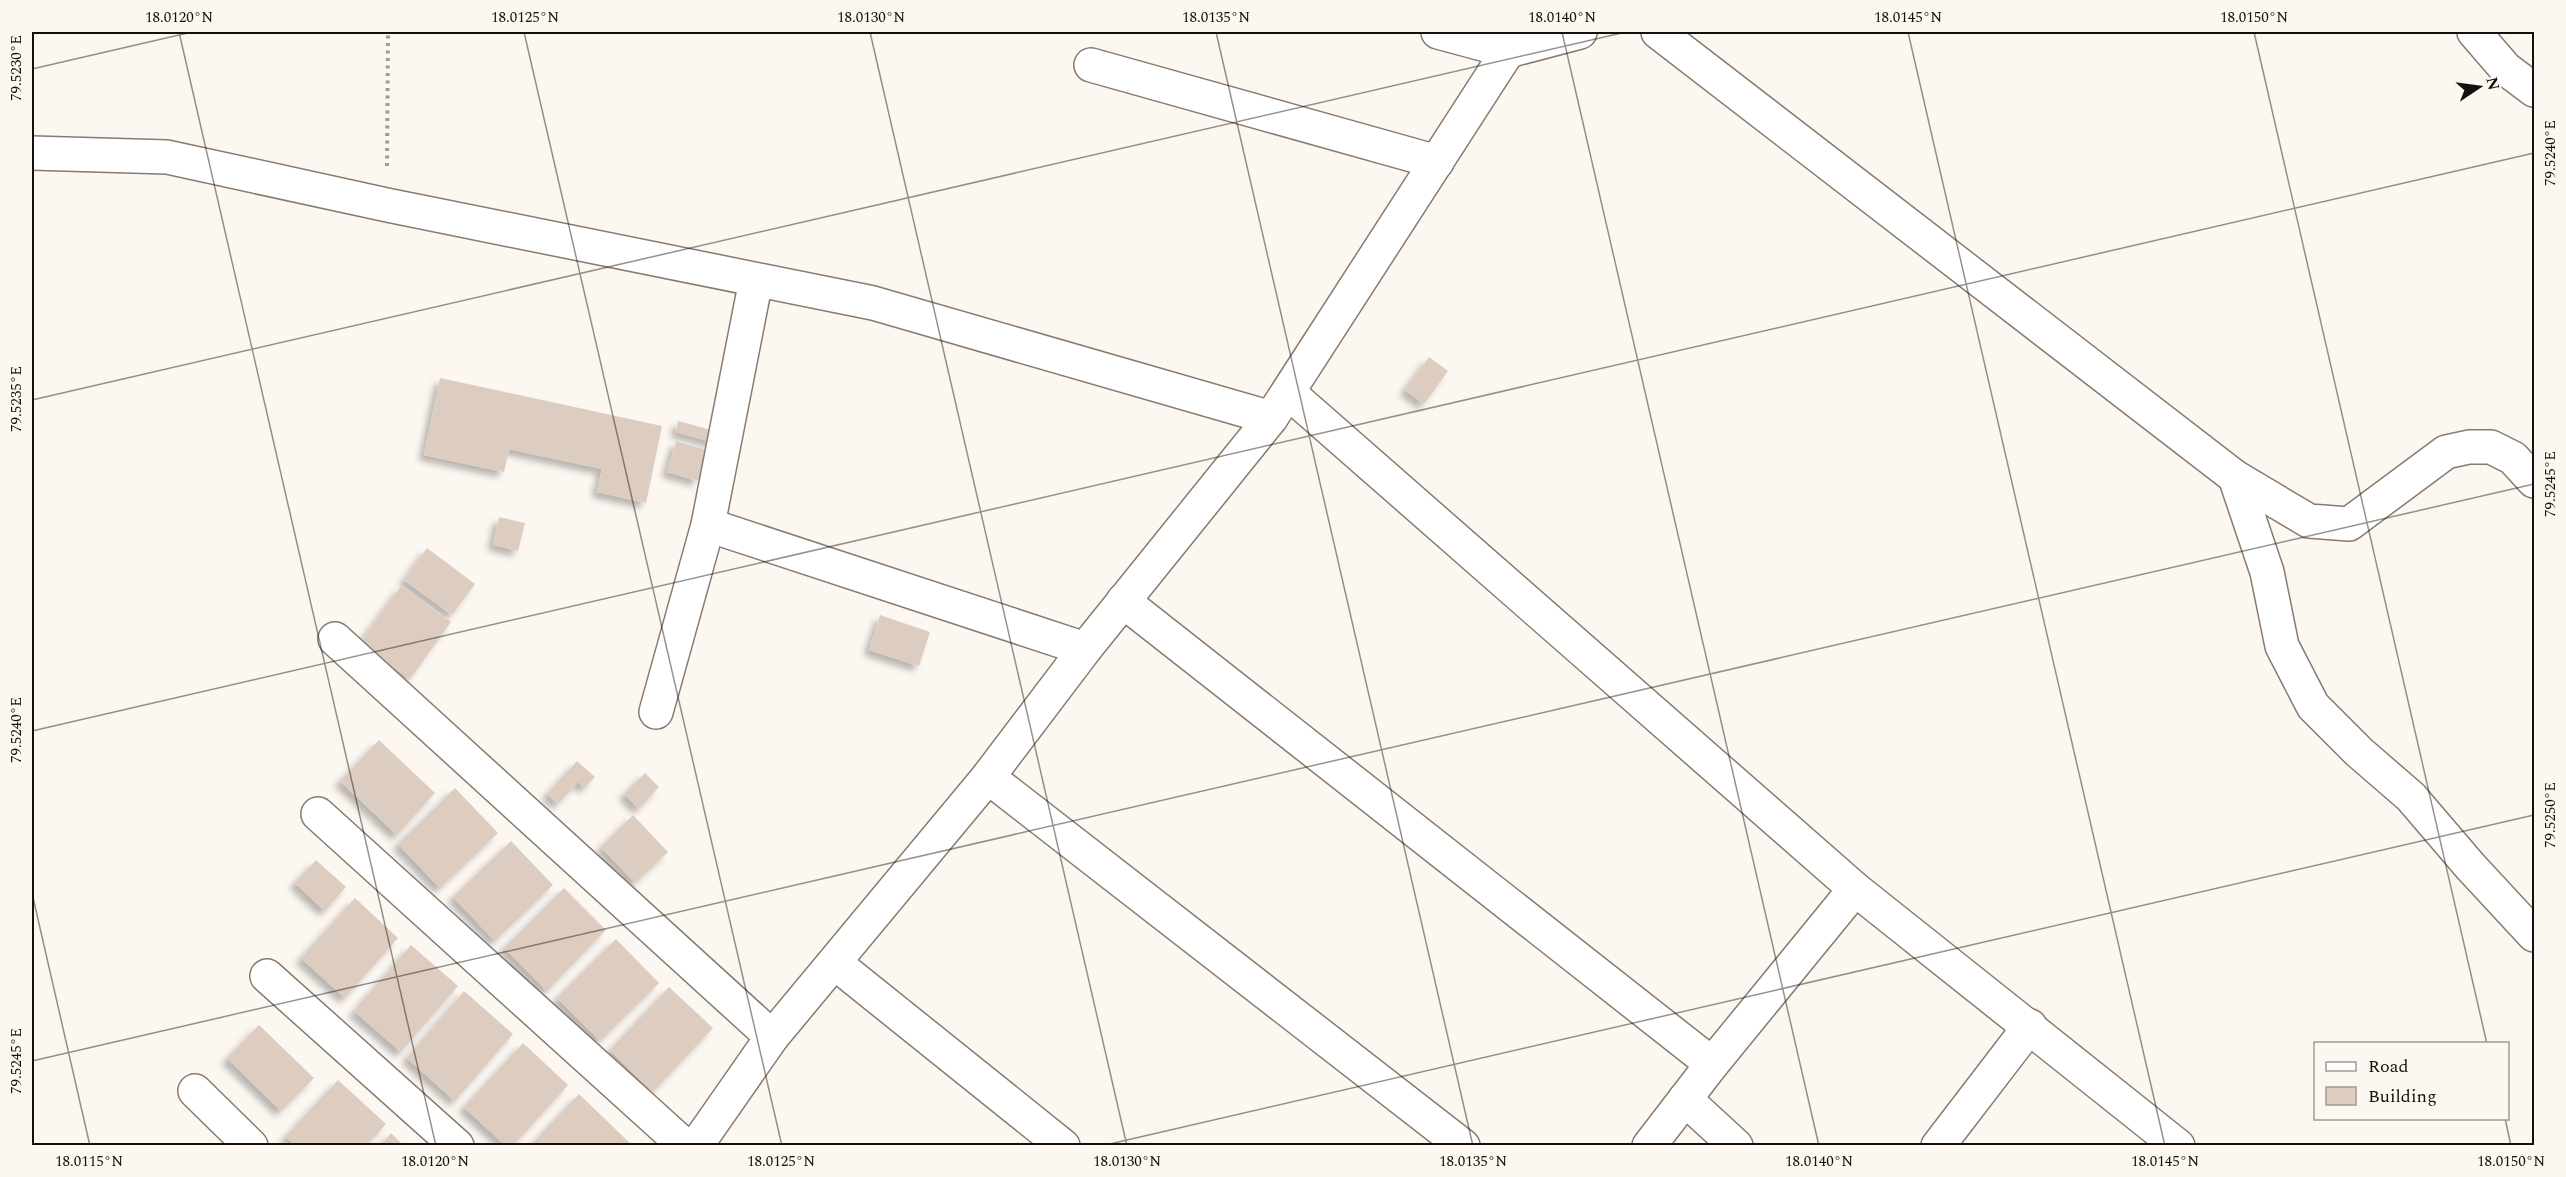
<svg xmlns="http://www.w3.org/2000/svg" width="2566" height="1177" font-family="Spectral,serif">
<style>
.building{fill:#ddcdc1;filter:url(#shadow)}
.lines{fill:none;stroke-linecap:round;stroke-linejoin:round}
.minor-casing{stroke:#887a6f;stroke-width:36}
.path{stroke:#9f9a95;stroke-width:4;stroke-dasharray:3 4.5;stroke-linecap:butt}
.minor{stroke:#fff;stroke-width:33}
.ticks{fill:none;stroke:#15100c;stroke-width:1.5;stroke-opacity:0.45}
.neatline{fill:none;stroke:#15100c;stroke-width:2}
.ticks-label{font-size:15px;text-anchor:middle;fill:#15100c}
</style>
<defs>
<filter id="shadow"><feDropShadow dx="-5.5" dy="5.5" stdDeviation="3" flood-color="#0004"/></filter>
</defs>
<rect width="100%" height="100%" fill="#fdf7f2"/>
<g class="building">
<path d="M 1429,357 L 1448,371 L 1424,404 L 1405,390 Z"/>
<path d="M 440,378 L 662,426 L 646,503 L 597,492 L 602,469 L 509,449 L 504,472 L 424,455 Z"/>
<path d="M 678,421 L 719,432 L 716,443 L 676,432 Z"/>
<path d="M 676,441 L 707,450 L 698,481 L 667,472 Z"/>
<path d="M 499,517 L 525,523 L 518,551 L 493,545 Z"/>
<path d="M 427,548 L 475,584 L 452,615 L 404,580 Z"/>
<path d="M 401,586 L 451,622 L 410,679 L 360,643 Z"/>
<path d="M 880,615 L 930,632 L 919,666 L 869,650 Z"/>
<path d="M 379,740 L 435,793 L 397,835 L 340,781 Z"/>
<path d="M 577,761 L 595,777 L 584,788 L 578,782 L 558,804 L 547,794 Z"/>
<path d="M 645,773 L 659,787 L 639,809 L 624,794 Z"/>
<path d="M 455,788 L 498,833 L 440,888 L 398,844 Z"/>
<path d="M 633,815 L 668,852 L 635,883 L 601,847 Z"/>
<path d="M 511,841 L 553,885 L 495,941 L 453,897 Z"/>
<path d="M 316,860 L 346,887 L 325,911 L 295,883 Z"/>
<path d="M 564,888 L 606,930 L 547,991 L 504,948 Z"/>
<path d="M 355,898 L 398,938 L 345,998 L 301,958 Z"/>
<path d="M 616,939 L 659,983 L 600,1041 L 557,998 Z"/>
<path d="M 411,945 L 458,986 L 401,1052 L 354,1011 Z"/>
<path d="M 669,987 L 713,1028 L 653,1092 L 610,1050 Z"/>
<path d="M 464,991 L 513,1034 L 455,1101 L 407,1058 Z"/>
<path d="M 259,1025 L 314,1078 L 281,1111 L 227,1058 Z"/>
<path d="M 523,1043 L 568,1085 L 513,1146 L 506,1146 L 464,1107 Z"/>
<path d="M 338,1080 L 386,1124 L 366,1146 L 295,1146 L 286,1136 Z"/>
<path d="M 579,1094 L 633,1146 L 530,1146 Z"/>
<path d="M 391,1133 L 404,1146 L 380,1146 Z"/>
</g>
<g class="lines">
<defs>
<g id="minor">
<path d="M 1438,32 L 1508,51 L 1580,32"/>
<path d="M 1658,32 L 2235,477 L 2309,521 L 2349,524 L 2446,452 L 2469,447 L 2491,447 L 2513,458 L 2534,481"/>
<path d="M 2474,32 L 2506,69 L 2534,90"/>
<path d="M 1091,65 L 1437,162"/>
<path d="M 32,153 L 167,157 L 387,205 L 873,303 L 1271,418"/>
<path d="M 1289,393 L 1855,889 L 2178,1146"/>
<path d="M 2235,477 L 2267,572 L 2282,646 L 2313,706 L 2359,752 L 2411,797 L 2470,866 L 2534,935"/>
<path d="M 708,525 L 1085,649"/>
<path d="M 1123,601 L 1712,1064"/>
<path d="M 335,639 L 772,1037"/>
<path d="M 656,712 L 708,525 L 756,280"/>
<path d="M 988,777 L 1463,1146"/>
<path d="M 318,814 L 685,1146"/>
<path d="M 835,963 L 1063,1146"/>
<path d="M 267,976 L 457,1146"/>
<path d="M 195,1091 L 251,1146"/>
<path d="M 1685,1099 L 1736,1146"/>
<path d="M 696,1146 L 772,1037 L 988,777 L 1085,649 L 1271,418 L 1508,51 L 1509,32"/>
<path d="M 1649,1146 L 1712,1064 L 1855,889"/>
<path d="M 1938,1146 L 2030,1026"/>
</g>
</defs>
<use href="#minor" class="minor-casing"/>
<path class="path" d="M 387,166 L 388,32"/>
<use href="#minor" class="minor"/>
</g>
<path class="ticks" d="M 179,32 L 436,1146M 524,32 L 782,1146M 870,32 L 1127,1146M 1216,32 L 1473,1146M 1562,32 L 1819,1146M 1908,32 L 2165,1146M 2254,32 L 2487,1044M 32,69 L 192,32M 32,400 L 1626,32M 32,731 L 2534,153M 32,893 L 90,1146M 32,1061 L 2534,484M 2505,1118 L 2511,1146M 1101,1146 L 2534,815M 2534,1146 L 2534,1145"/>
<rect width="2566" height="1177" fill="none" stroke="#fdf7f2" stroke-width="66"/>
<rect x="2314" y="1042" width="195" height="78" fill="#fdf7f2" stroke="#a09b96" stroke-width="1.5"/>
<rect x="2326" y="1062" width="30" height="9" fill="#ffffff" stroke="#a09b96" stroke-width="1.5"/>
<text x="2368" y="1072" font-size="18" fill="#15100c">Road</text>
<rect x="2326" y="1087" width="30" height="18" fill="#ddcdc1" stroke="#a09b96" stroke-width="1.5"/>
<text x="2368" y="1102" font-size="18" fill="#15100c">Building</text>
<g transform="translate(2479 87) rotate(77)" stroke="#fdf7f2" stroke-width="4.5" paint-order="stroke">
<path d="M0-4.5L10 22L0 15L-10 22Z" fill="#15100c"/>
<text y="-9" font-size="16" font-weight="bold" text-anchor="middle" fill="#15100c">N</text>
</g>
<rect x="33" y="33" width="2500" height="1111" class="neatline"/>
<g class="ticks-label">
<text x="179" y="22">18.0120°N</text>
<text x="525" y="22">18.0125°N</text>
<text x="871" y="22">18.0130°N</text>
<text x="1216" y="22">18.0135°N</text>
<text x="1562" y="22">18.0140°N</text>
<text x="1908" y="22">18.0145°N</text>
<text x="2254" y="22">18.0150°N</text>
<text transform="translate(16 68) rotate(-90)" y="5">79.5230°E</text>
<text transform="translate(2550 153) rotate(-90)" y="5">79.5240°E</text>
<text transform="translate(16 399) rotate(-90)" y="5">79.5235°E</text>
<text transform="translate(2550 484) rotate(-90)" y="5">79.5245°E</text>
<text transform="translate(16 730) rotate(-90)" y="5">79.5240°E</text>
<text transform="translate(2550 815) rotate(-90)" y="5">79.5250°E</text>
<text transform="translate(16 1061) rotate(-90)" y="5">79.5245°E</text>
<text x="89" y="1166">18.0115°N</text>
<text x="435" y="1166">18.0120°N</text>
<text x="781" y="1166">18.0125°N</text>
<text x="1127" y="1166">18.0130°N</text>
<text x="1473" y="1166">18.0135°N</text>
<text x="1819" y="1166">18.0140°N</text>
<text x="2165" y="1166">18.0145°N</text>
<text x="2511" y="1166">18.0150°N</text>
</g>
</svg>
